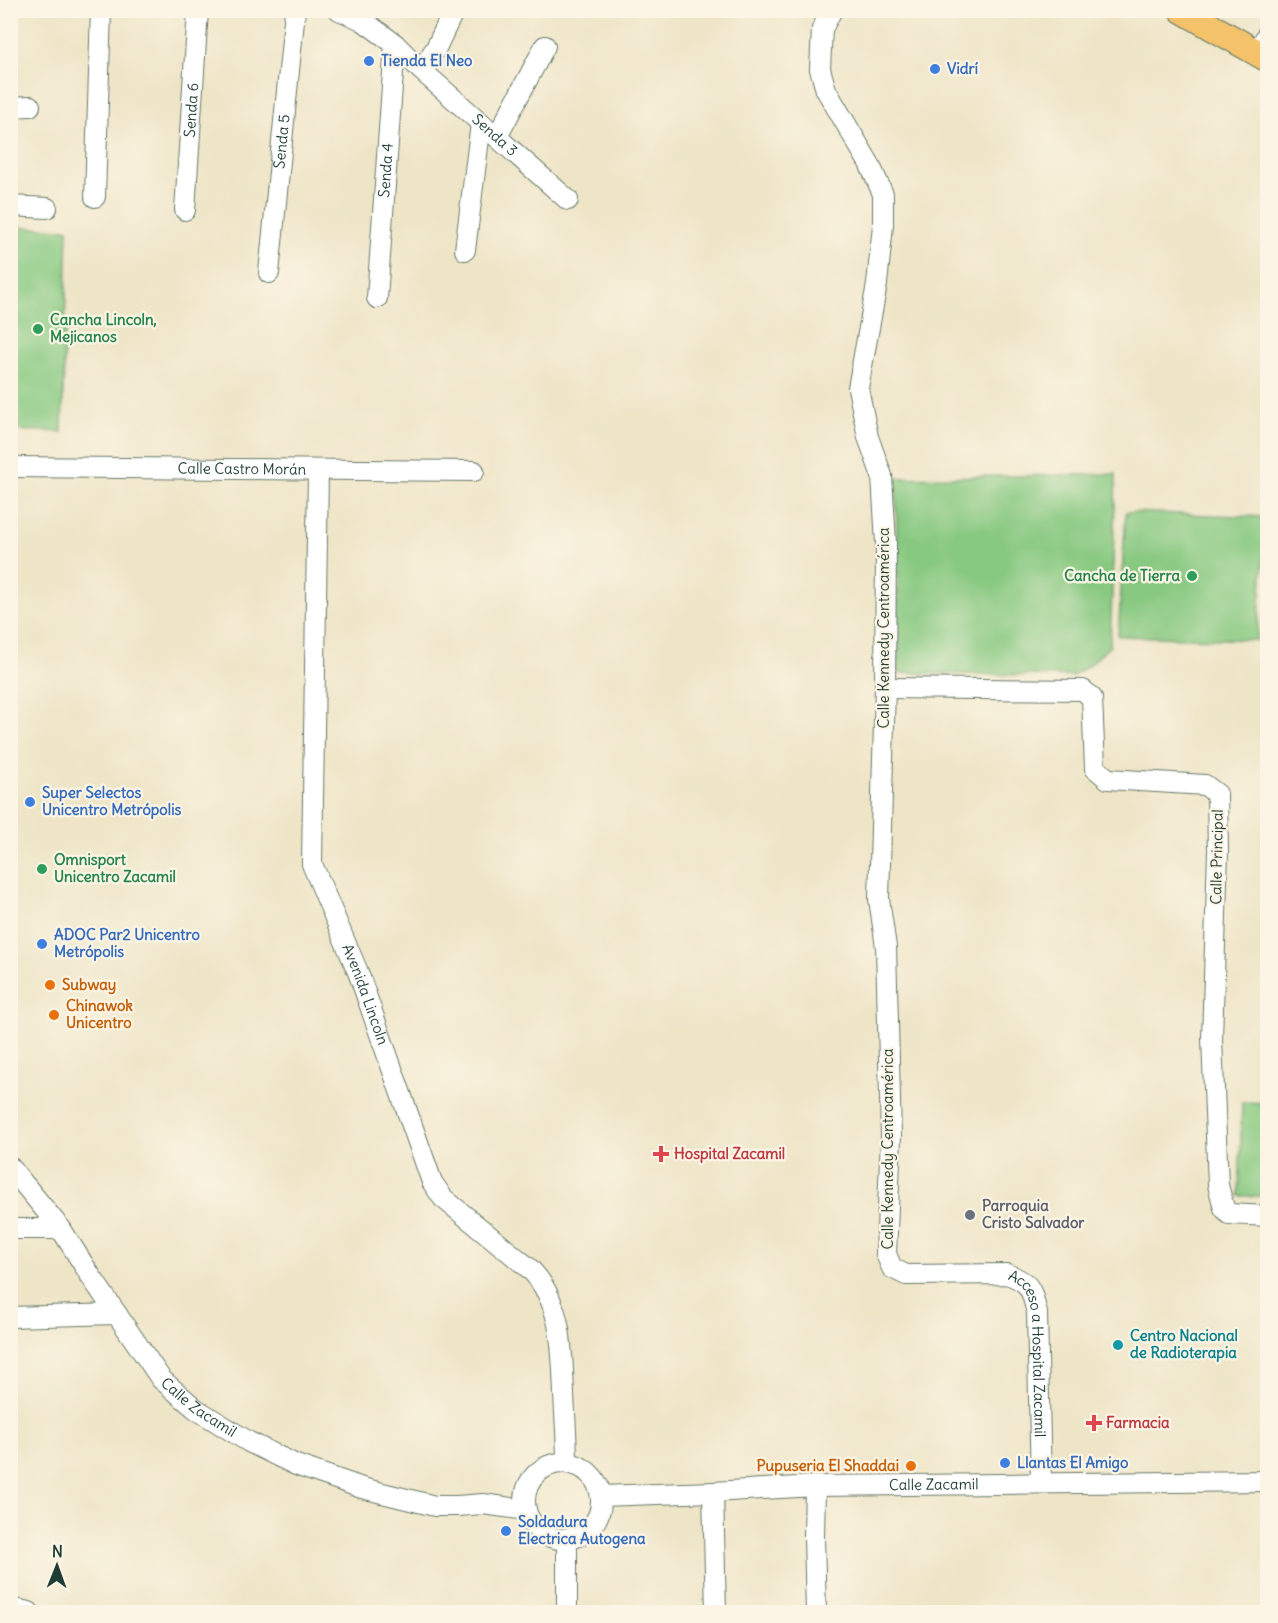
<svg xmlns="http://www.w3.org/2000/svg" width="1278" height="1623" font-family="Delius,sans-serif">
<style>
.green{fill:#88c981;stroke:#54835a;stroke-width:1.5}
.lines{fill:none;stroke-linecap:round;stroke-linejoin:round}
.minor-casing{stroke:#677867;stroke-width:22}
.major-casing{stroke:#677867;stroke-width:28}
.minor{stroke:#fff;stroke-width:20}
.major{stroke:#f3c26a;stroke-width:26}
.shop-dot{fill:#3f7fe0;stroke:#fcf5e5;stroke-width:2}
.leisure-dot{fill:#2e9e5b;stroke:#fcf5e5;stroke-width:2}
.food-dot{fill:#e8710a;stroke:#fcf5e5;stroke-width:2}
.health-dot{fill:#e0444e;stroke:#fcf5e5;stroke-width:2}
.worship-dot{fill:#6b7280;stroke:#fcf5e5;stroke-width:2}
.culture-dot{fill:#0f9aa8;stroke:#fcf5e5;stroke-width:2}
.labels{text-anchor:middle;stroke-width:4.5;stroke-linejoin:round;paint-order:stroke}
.shop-label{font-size:15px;font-weight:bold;fill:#366cbe;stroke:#fcf5e5;text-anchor:start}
.street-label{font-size:15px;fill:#1f3d34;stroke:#fcf5e5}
.leisure-label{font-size:15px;font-weight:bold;fill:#27864d;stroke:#fcf5e5;text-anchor:start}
.food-label{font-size:15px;font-weight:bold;fill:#c56008;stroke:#fcf5e5;text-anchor:start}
.health-label{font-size:15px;font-weight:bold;fill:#be3a42;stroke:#fcf5e5;text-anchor:start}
.worship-label{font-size:15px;font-weight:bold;fill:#5b616d;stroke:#fcf5e5;text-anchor:start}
.culture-label{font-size:15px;font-weight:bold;fill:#0d838f;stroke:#fcf5e5;text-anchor:start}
</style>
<rect width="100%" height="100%" fill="#fcf5e5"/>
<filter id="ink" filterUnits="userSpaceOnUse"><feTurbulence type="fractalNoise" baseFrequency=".0167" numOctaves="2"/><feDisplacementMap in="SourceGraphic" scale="12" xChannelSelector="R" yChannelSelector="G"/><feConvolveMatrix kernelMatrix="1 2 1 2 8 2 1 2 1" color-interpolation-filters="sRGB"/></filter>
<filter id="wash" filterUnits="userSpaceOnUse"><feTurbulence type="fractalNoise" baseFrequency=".008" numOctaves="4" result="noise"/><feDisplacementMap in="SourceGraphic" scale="24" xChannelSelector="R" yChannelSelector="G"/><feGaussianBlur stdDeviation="1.35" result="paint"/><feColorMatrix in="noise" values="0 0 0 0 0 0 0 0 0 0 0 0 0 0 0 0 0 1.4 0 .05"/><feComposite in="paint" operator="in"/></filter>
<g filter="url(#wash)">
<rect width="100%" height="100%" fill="#eee5c7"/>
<g class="green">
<path d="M 11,227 L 68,229 L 62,432 L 11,430 Z"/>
<path d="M 1116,474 L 1110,646 L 1087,667 L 1072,676 L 899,673 L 896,478 Z"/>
<path d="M 1126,512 L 1267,517 L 1257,640 L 1118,636 Z"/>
<path d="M 1242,1102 L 1267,1103 L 1267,1196 L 1239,1196 Z"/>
</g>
</g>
<g filter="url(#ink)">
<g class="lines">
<defs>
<g id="minor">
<path id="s1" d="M 339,10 L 362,20 L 395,44 L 421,70 L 568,200"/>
<path id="s2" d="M 832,10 L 822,29 L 820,69 L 826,90 L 869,163 L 883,194 L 883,225 L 877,284 L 858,388 L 868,437 L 882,476 L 886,543 L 885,688 L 879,899 L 886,947 L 891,1136 L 886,1254 L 892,1268 L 906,1275 L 1007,1274 C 1032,1283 1031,1290 1037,1313 L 1041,1483"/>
<path d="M 1257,53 L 1268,33"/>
<path d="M 421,70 L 436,48 L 454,10"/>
<path d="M 10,107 L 30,106"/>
<path d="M 497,137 L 545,46"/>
<path d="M 95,197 L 101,10"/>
<path d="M 10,206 L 47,208"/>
<path id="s3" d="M 185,210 L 198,10"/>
<path d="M 465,250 L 481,123"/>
<path id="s4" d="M 269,273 L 295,10"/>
<path id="s5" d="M 377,298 L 395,44"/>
<path id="s6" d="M 10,467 L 474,471"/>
<path id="s7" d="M 318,471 L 312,864 L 358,972 L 432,1182 L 443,1198 L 530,1269 C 563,1303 562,1349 564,1394 C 565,1417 567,1440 567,1463"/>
<path d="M 885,688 L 1083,690 L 1092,698 L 1095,768 L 1108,779 L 1205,785 L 1217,794 L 1218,851 L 1212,1039 L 1218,1185 L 1224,1208 L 1229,1214 L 1268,1216"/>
<path id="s8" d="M 10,1167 L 61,1229 L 92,1278 L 161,1379 L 196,1409 L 249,1442 L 296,1465 L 362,1488 L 435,1506 L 457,1506 L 483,1504 L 526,1510"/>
<path d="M 10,1229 L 61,1229"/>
<path d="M 10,1317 L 117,1314"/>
<circle cx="563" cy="1501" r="38"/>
<path d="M 815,1486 L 814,1537 L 816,1612"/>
<path d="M 713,1492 L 716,1612"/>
<path id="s9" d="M 601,1496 L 713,1492 L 815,1486 L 1268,1481"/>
<path d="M 10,1608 L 29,1612"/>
<path d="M 567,1612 L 567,1538"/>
</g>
<path id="major" d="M 1182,10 L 1268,59"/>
</defs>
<use href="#minor" class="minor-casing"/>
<use href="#major" class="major-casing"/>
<use href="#minor" class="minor"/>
<use href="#major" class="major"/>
</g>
</g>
<g class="shop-dot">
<circle cx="369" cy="61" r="6"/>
<circle cx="935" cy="69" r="6"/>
<circle cx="30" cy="802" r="6"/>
<circle cx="42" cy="944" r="6"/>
<circle cx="1005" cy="1463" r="6"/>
<circle cx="506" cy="1531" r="6"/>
</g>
<g class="leisure-dot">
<circle cx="38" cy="329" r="6"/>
<circle cx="1192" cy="576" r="6"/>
<circle cx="42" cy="869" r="6"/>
</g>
<g class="food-dot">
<circle cx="50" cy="985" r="6"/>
<circle cx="54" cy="1015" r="6"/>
<circle cx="911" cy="1466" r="6"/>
</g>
<g class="health-dot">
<path d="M658 1145h6v6h6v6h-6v6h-6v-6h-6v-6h6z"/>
<path d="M1091 1414h6v6h6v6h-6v6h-6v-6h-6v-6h6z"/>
</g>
<circle class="worship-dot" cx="970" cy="1215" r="6"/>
<circle class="culture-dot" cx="1118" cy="1345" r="6"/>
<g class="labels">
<g class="shop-label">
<text x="381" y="66">Tienda El Neo</text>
<text x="947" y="74">Vidrí</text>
<text x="42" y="798">Super Selectos<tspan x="42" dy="17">Unicentro Metrópolis</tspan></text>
<text x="54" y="940">ADOC Par2 Unicentro<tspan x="54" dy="17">Metrópolis</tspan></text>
<text x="1017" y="1468">Llantas El Amigo</text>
<text x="518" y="1527">Soldadura<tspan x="518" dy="17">Electrica Autogena</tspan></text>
</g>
<g class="street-label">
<text dy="5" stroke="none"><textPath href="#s3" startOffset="100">Senda 6</textPath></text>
<text dy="5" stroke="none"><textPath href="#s1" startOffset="201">Senda 3</textPath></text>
<text dy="5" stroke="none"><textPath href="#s4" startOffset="132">Senda 5</textPath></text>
<text dy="5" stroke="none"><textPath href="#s5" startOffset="128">Senda 4</textPath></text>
<text dy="5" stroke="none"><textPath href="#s6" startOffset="232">Calle Castro Morán</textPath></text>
<text transform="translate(884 628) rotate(-90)" y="5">Calle Kennedy Centroamérica</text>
<text transform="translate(1217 857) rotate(-89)" y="5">Calle Principal</text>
<text dy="5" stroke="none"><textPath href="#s7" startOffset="534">Avenida Lincoln</textPath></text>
<text transform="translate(888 1149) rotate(-90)" y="5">Calle Kennedy Centroamérica</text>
<text dy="5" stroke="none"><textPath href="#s2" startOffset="1490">Acceso a Hospital Zacamil</textPath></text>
<text dy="5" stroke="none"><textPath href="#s8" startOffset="308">Calle Zacamil</textPath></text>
<text dy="5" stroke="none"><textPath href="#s9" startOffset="333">Calle Zacamil</textPath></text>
</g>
<g class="leisure-label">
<text x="50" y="325">Cancha Lincoln,<tspan x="50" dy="17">Mejicanos</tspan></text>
<text x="1180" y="581" text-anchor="end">Cancha de Tierra</text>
<text x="54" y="865">Omnisport<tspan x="54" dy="17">Unicentro Zacamil</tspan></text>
</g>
<g class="food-label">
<text x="62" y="990">Subway</text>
<text x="66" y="1011">Chinawok<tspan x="66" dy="17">Unicentro</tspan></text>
<text x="899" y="1471" text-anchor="end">Pupuseria El Shaddai</text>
</g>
<g class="health-label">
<text x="674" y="1159">Hospital Zacamil</text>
<text x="1106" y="1428">Farmacia</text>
</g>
<g class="worship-label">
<text x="982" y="1211">Parroquia<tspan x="982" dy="17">Cristo Salvador</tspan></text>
</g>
<g class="culture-label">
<text x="1130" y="1341">Centro Nacional<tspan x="1130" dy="17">de Radioterapia</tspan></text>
</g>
</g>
<rect width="1278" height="1623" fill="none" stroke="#fcf5e5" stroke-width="36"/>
<g transform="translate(57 1566) rotate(1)" stroke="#fcf5e5" stroke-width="4.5" paint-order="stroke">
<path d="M0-4.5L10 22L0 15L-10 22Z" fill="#1f3d34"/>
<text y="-9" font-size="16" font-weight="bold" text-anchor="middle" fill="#1f3d34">N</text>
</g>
</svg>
